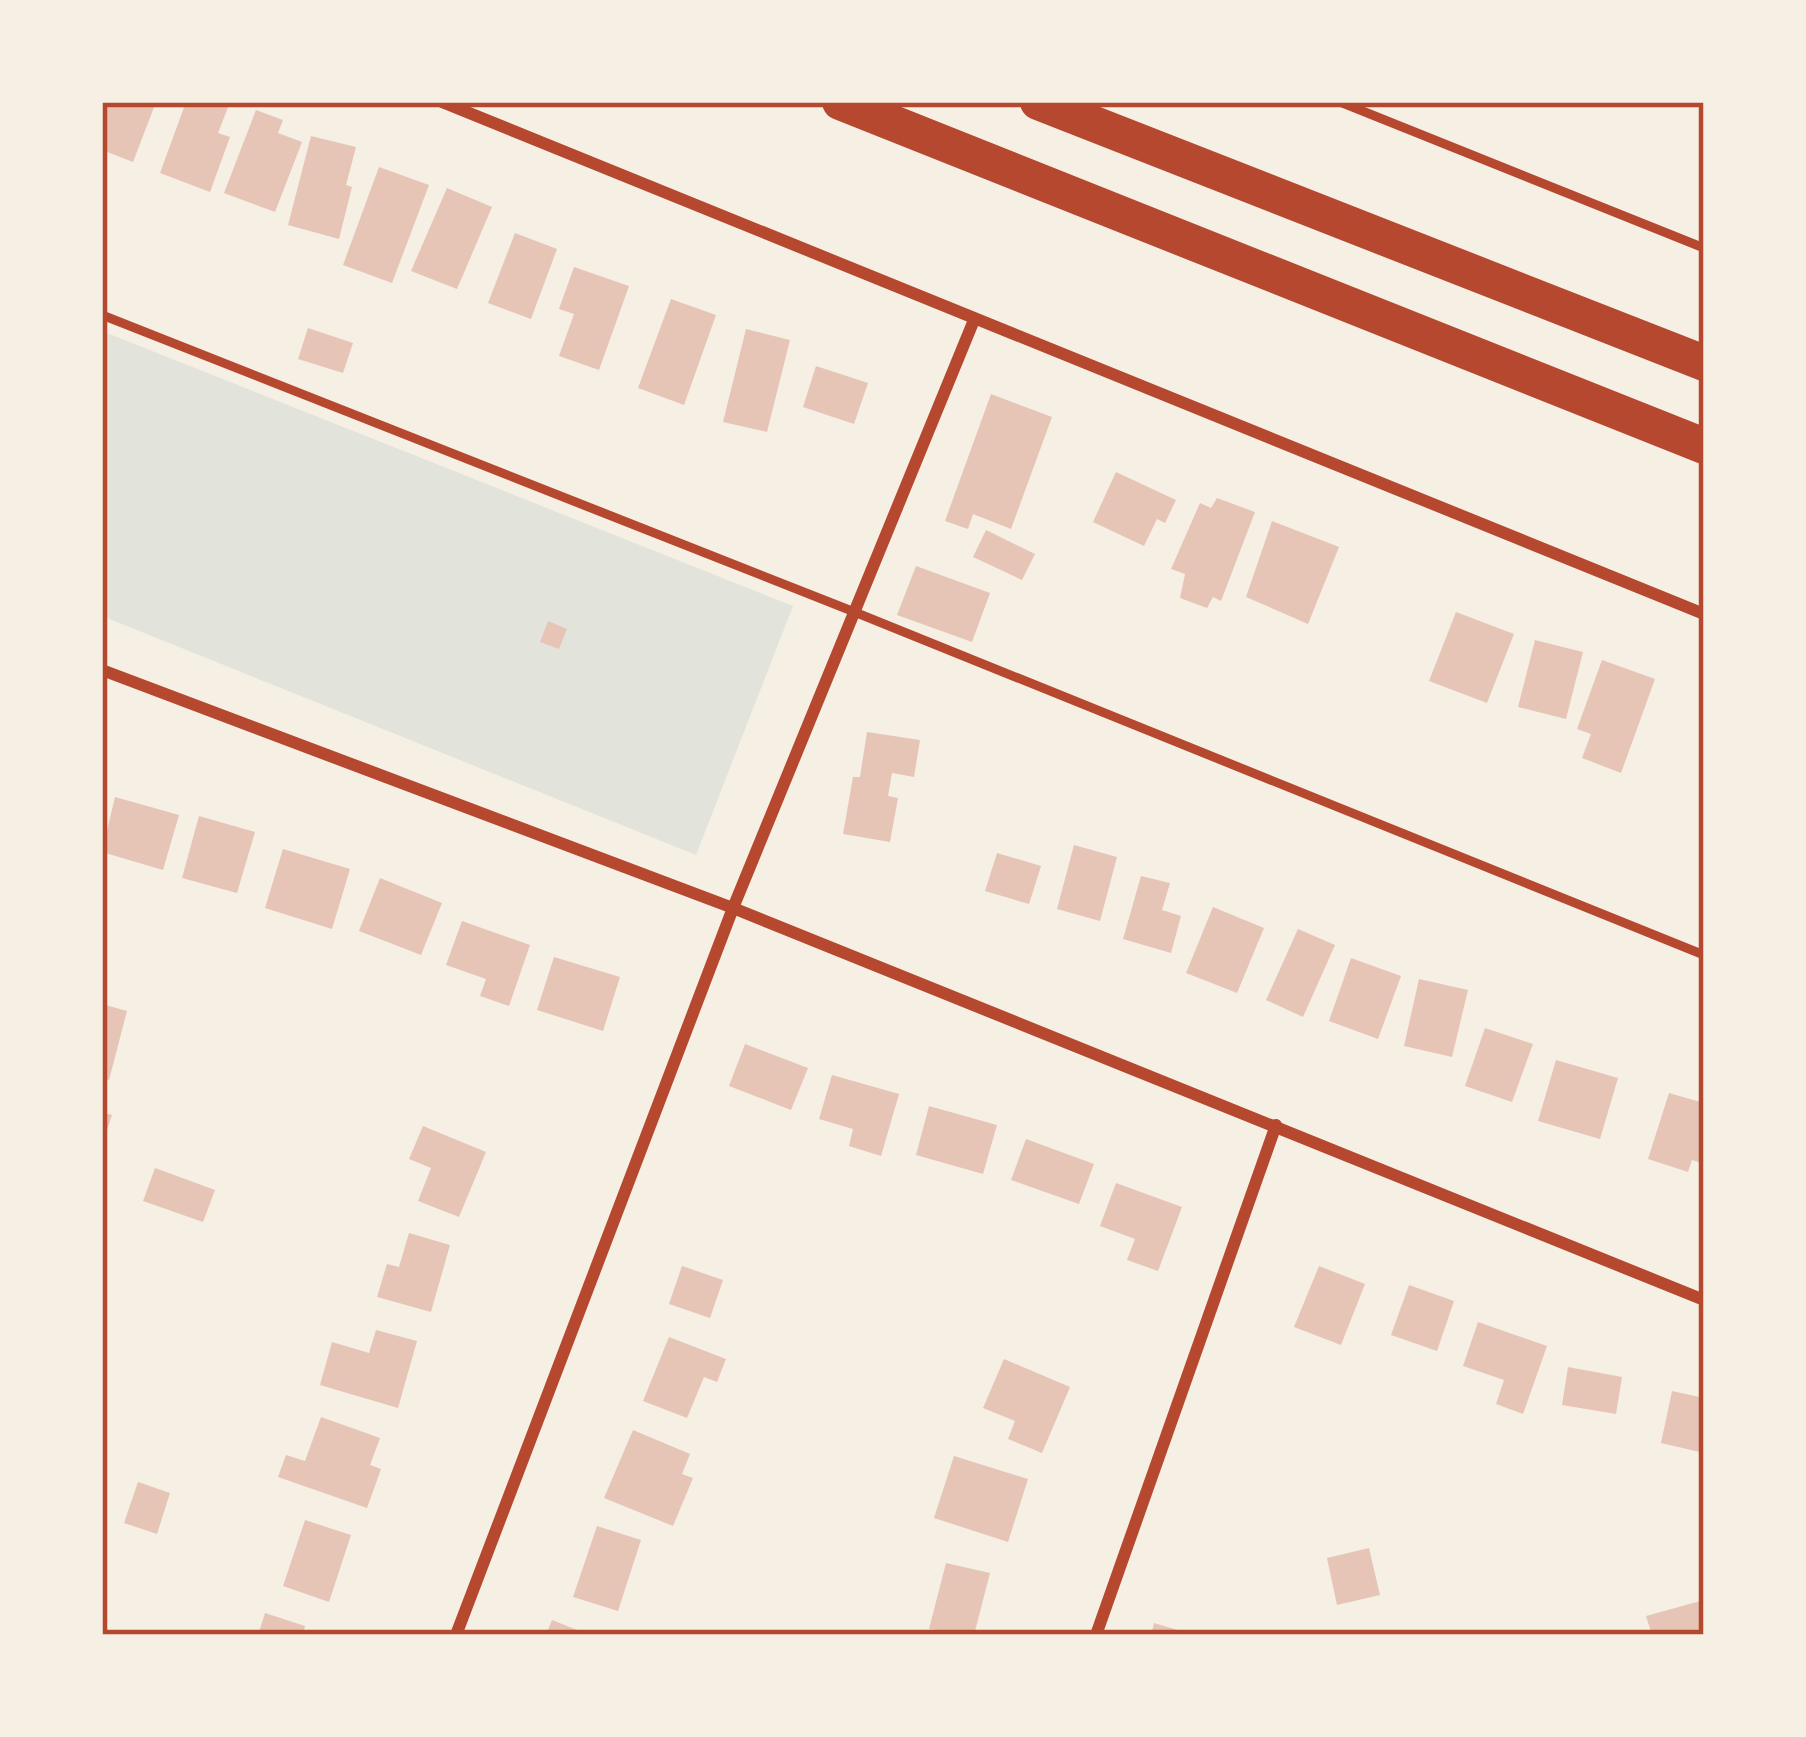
<svg xmlns="http://www.w3.org/2000/svg" width="1806" height="1737" font-family="'Asap Condensed',sans-serif">
<style>
.green{fill:#e2e4dc}
.building{fill:#e6c5b7}
.lines{fill:none;stroke-linecap:round;stroke-linejoin:round}
.service{stroke:#b5482f;stroke-width:9}
.minor{stroke:#b5482f;stroke-width:12}
.motorway{stroke:#b5482f;stroke-width:36}
.neatline{fill:none;stroke:#b5482f;stroke-width:4.5}
</style>
<rect width="100%" height="100%" fill="#f6efe4"/>
<path class="green" d="M 102,331 L 793,606 L 696,855 L 102,616 Z"/>
<g class="building">
<path d="M 102,102 L 156,102 L 133,162 L 102,150 Z"/>
<path d="M 186,102 L 230,102 L 218,133 L 230,137 L 210,192 L 160,173 Z"/>
<path d="M 256,110 L 283,120 L 278,133 L 302,142 L 275,212 L 224,193 Z"/>
<path d="M 311,136 L 356,147 L 346,185 L 352,187 L 339,239 L 288,225 Z"/>
<path d="M 379,167 L 429,185 L 392,283 L 343,265 Z"/>
<path d="M 447,188 L 492,207 L 457,289 L 411,271 Z"/>
<path d="M 515,233 L 557,249 L 531,319 L 488,303 Z"/>
<path d="M 574,267 L 629,286 L 599,370 L 559,356 L 574,314 L 559,309 Z"/>
<path d="M 671,299 L 716,315 L 684,405 L 638,388 Z"/>
<path d="M 308,328 L 353,343 L 343,373 L 298,359 Z"/>
<path d="M 746,329 L 790,340 L 767,432 L 723,422 Z"/>
<path d="M 816,366 L 868,383 L 854,424 L 803,407 Z"/>
<path d="M 991,394 L 1052,417 L 1011,529 L 973,514 L 968,529 L 945,521 Z"/>
<path d="M 1116,472 L 1176,500 L 1165,523 L 1157,519 L 1144,546 L 1093,522 Z"/>
<path d="M 1217,498 L 1255,512 L 1221,601 L 1213,597 L 1207,608 L 1180,598 L 1185,574 L 1171,569 L 1200,503 L 1211,508 Z"/>
<path d="M 1272,521 L 1339,547 L 1308,624 L 1246,597 Z"/>
<path d="M 986,530 L 1035,554 L 1022,580 L 973,557 Z"/>
<path d="M 916,566 L 990,593 L 972,642 L 897,615 Z"/>
<path d="M 1456,612 L 1514,634 L 1487,703 L 1429,681 Z"/>
<path d="M 548,621 L 567,629 L 559,649 L 540,642 Z"/>
<path d="M 1535,640 L 1583,652 L 1566,719 L 1518,707 Z"/>
<path d="M 1602,660 L 1655,679 L 1621,773 L 1582,758 L 1591,734 L 1577,729 Z"/>
<path d="M 867,732 L 920,740 L 914,777 L 892,773 L 888,796 L 898,798 L 890,842 L 843,834 L 853,777 L 860,777 Z"/>
<path d="M 115,797 L 179,815 L 163,870 L 102,852 Z"/>
<path d="M 199,816 L 255,832 L 237,893 L 182,878 Z"/>
<path d="M 1074,845 L 1117,857 L 1100,921 L 1057,909 Z"/>
<path d="M 283,849 L 350,869 L 332,929 L 265,908 Z"/>
<path d="M 997,853 L 1041,866 L 1029,904 L 985,891 Z"/>
<path d="M 1141,876 L 1170,883 L 1162,910 L 1181,916 L 1171,953 L 1123,939 Z"/>
<path d="M 380,878 L 442,903 L 421,955 L 359,931 Z"/>
<path d="M 1213,907 L 1264,928 L 1237,993 L 1186,973 Z"/>
<path d="M 462,921 L 530,945 L 509,1006 L 480,996 L 486,979 L 446,965 Z"/>
<path d="M 1298,929 L 1335,945 L 1303,1017 L 1266,1000 Z"/>
<path d="M 554,957 L 620,977 L 603,1031 L 537,1010 Z"/>
<path d="M 1351,958 L 1401,976 L 1378,1039 L 1329,1021 Z"/>
<path d="M 1419,979 L 1468,990 L 1452,1057 L 1404,1046 Z"/>
<path d="M 102,1004 L 127,1011 L 109,1080 L 102,1078 Z"/>
<path d="M 1485,1028 L 1533,1044 L 1512,1102 L 1465,1086 Z"/>
<path d="M 745,1044 L 808,1068 L 791,1110 L 729,1086 Z"/>
<path d="M 1556,1060 L 1618,1078 L 1600,1139 L 1538,1121 Z"/>
<path d="M 832,1075 L 899,1094 L 881,1156 L 849,1146 L 853,1129 L 819,1119 Z"/>
<path d="M 1669,1093 L 1704,1103 L 1704,1164 L 1692,1160 L 1688,1172 L 1648,1159 Z"/>
<path d="M 929,1106 L 997,1125 L 983,1174 L 916,1155 Z"/>
<path d="M 102,1112 L 112,1115 L 103,1142 L 102,1142 Z"/>
<path d="M 423,1126 L 486,1152 L 459,1217 L 418,1201 L 431,1168 L 409,1159 Z"/>
<path d="M 1026,1139 L 1094,1164 L 1079,1204 L 1011,1180 Z"/>
<path d="M 155,1168 L 215,1190 L 203,1222 L 143,1201 Z"/>
<path d="M 1116,1183 L 1182,1207 L 1158,1271 L 1127,1260 L 1135,1239 L 1100,1226 Z"/>
<path d="M 409,1233 L 450,1245 L 431,1312 L 377,1297 L 387,1264 L 399,1267 Z"/>
<path d="M 682,1266 L 723,1280 L 710,1318 L 669,1304 Z"/>
<path d="M 1319,1266 L 1365,1284 L 1341,1345 L 1294,1327 Z"/>
<path d="M 1409,1285 L 1454,1301 L 1437,1351 L 1391,1335 Z"/>
<path d="M 1478,1322 L 1547,1346 L 1523,1414 L 1496,1404 L 1504,1380 L 1463,1366 Z"/>
<path d="M 376,1330 L 417,1341 L 398,1408 L 320,1385 L 332,1342 L 369,1353 Z"/>
<path d="M 669,1337 L 726,1359 L 717,1382 L 704,1377 L 687,1418 L 643,1401 Z"/>
<path d="M 1004,1359 L 1070,1387 L 1042,1453 L 1008,1439 L 1015,1421 L 983,1408 Z"/>
<path d="M 1568,1367 L 1622,1377 L 1616,1414 L 1562,1405 Z"/>
<path d="M 1672,1391 L 1704,1398 L 1704,1453 L 1661,1443 Z"/>
<path d="M 321,1417 L 380,1438 L 370,1465 L 381,1469 L 367,1508 L 278,1477 L 286,1455 L 305,1461 Z"/>
<path d="M 633,1430 L 690,1454 L 682,1474 L 693,1478 L 673,1526 L 604,1498 Z"/>
<path d="M 954,1456 L 1028,1479 L 1008,1542 L 934,1518 Z"/>
<path d="M 138,1482 L 170,1493 L 157,1534 L 124,1523 Z"/>
<path d="M 305,1520 L 351,1535 L 329,1602 L 283,1586 Z"/>
<path d="M 597,1526 L 641,1540 L 618,1611 L 573,1597 Z"/>
<path d="M 1369,1548 L 1380,1595 L 1337,1605 L 1327,1558 Z"/>
<path d="M 946,1563 L 990,1573 L 974,1635 L 929,1629 Z"/>
<path d="M 1704,1600 L 1704,1635 L 1652,1635 L 1646,1616 Z"/>
<path d="M 265,1613 L 305,1626 L 303,1635 L 258,1635 Z"/>
<path d="M 552,1620 L 590,1635 L 546,1635 Z"/>
<path d="M 1154,1623 L 1191,1634 L 1190,1635 L 1151,1635 Z"/>
</g>
<g class="lines">
<g class="service">
<path d="M 1340,102 L 1704,248"/>
<path d="M 102,315 L 852,611 L 1704,955"/>
</g>
<g class="minor">
<path d="M 442,102 L 1704,614"/>
<path d="M 102,670 L 733,908 L 1704,1300"/>
<path d="M 456,1635 L 733,908 L 974,320"/>
<path d="M 1096,1635 L 1276,1125"/>
</g>
<g class="motorway">
<path d="M 840,102 L 1704,446"/>
<path d="M 1038,102 L 1704,363"/>
</g>
</g>
<rect width="1806" height="1737" fill="none" stroke="#f6efe4" stroke-width="210"/>
<rect x="105" y="105" width="1596" height="1527" class="neatline"/>
</svg>
